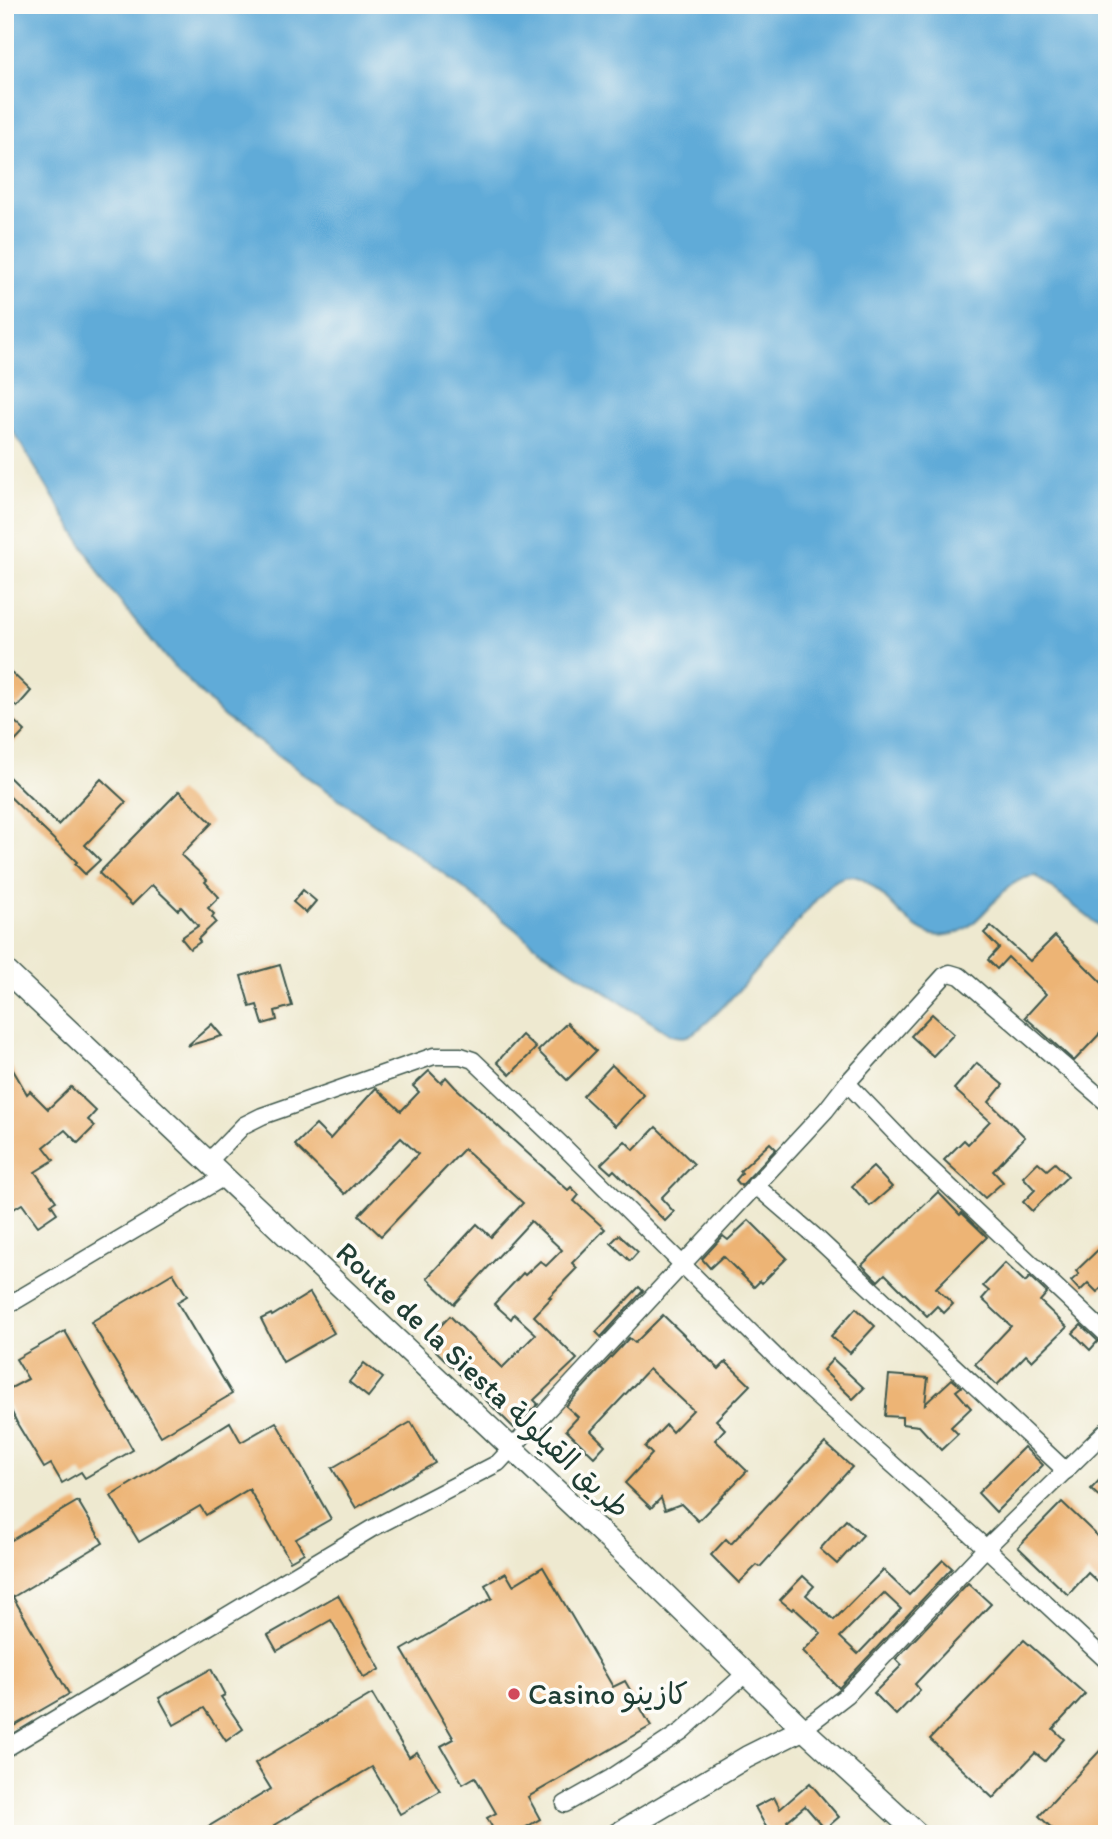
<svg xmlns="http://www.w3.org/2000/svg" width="1112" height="1839" font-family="Itim,'Playpen Sans Arabic',sans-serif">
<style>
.water{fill:#60abd8;stroke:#407486;stroke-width:2}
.building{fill:#edb475;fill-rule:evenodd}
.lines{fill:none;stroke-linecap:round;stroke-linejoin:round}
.minor-casing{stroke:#3e574b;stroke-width:19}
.major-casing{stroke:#3e574b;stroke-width:24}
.minor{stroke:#fff;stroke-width:16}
.major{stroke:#fff;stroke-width:21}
.poi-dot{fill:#d1495b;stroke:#fdfcf7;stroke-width:2.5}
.labels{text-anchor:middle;stroke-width:7;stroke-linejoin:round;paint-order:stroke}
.street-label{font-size:30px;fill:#1f3d34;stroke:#fdfcf7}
.poi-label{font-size:30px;fill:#1f3d34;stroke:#fdfcf7;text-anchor:start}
</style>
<rect width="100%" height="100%" fill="#fdfcf7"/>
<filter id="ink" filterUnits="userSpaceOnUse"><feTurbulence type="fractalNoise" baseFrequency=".0143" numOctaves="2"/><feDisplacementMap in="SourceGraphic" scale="14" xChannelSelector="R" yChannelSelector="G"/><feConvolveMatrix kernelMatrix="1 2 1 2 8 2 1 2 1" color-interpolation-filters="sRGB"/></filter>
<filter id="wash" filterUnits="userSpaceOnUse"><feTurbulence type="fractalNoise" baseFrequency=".00686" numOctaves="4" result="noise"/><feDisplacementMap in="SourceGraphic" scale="28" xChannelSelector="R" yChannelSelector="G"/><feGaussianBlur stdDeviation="1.57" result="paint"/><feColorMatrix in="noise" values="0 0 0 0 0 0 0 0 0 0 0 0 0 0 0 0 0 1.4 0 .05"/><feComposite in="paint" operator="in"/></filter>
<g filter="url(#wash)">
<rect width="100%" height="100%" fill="#eee9d0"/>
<path class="water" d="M 5,5 L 1107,5 L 1107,932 L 1036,876 C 994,877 983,943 933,935 C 904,930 876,876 851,876 C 841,876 834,882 827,887 C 804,913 712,1029 687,1036 C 682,1038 677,1036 671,1035 L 541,950 L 457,883 L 224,717 L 166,658 L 108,587 L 5,418 Z"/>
<g id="blocks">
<g class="building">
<path d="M 5,666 L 31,691 L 17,707 L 5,696 Z"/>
<path d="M 12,719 L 25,731 L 5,752 L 5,726 Z"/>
<path d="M 5,773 L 58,825 L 101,779 L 126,802 L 85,845 L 100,860 L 85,874 L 75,864 L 77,862 L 5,792 Z"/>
<path d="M 179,791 L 212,823 L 181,855 L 207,880 L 205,882 L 219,897 L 208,908 L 214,914 L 212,917 L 216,922 L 198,939 L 200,942 L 190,949 L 181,938 L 198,926 L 181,907 L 178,910 L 152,885 L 132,905 L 99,873 Z"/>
<path d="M 303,890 L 316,901 L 306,913 L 293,902 Z"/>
<path d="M 991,926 L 1030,961 L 1055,936 L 1107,988 L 1107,1026 L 1074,1061 L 1025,1017 L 1046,994 L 1008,957 L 997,969 L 988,960 L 999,948 L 984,933 Z"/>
<path d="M 280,965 L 292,1006 L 275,1011 L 277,1020 L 263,1024 L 257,1005 L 250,1007 L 241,976 Z"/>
<path d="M 932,1014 L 954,1034 L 933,1056 L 911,1036 Z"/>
<path d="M 567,1023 L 596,1051 L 567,1080 L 538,1051 Z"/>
<path d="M 212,1024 L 222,1036 L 187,1046 Z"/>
<path d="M 522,1035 L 536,1048 L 510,1075 L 497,1062 Z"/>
<path d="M 5,1056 L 27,1094 L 30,1091 L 48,1109 L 71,1087 L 96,1111 L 88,1120 L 95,1126 L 78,1143 L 65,1130 L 44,1147 L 54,1160 L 35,1172 L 56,1201 L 51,1204 L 57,1213 L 38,1226 L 22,1204 L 5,1214 Z"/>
<path d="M 977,1063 L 1003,1085 L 989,1102 L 1025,1137 L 993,1171 L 1003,1182 L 985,1198 L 944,1160 L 964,1140 L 968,1144 L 990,1121 L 954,1089 Z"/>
<path d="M 612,1065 L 644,1095 L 615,1126 L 583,1096 Z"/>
<path d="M 429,1071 L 441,1083 L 446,1077 L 455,1087 L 568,1190 L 571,1187 L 579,1195 L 574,1201 L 605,1229 L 572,1263 L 577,1268 L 549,1297 L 551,1298 L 534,1316 L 577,1359 L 534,1400 L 538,1404 L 514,1428 L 426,1341 L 450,1316 L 502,1368 L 536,1334 L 514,1314 L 511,1319 L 494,1304 L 523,1273 L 525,1275 L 540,1261 L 546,1266 L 562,1250 L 531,1221 L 454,1304 L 427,1278 L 477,1224 L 491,1237 L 523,1203 L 464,1149 L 381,1236 L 359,1215 L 418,1154 L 401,1138 L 345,1194 L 295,1145 L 316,1125 L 330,1139 L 376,1088 L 401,1111 L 419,1092 L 413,1086 Z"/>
<path d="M 656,1127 L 694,1164 L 661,1198 L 674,1212 L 665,1221 L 614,1170 L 611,1173 L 601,1164 L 625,1141 L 634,1150 Z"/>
<path d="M 770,1143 L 776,1149 L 741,1186 L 736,1180 L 742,1173 L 740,1171 Z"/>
<path d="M 1038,1162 L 1047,1170 L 1055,1163 L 1068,1176 L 1032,1211 L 1023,1202 L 1035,1190 L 1023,1177 Z"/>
<path d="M 873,1167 L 892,1187 L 870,1206 L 852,1186 Z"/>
<path d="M 938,1192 L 960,1215 L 962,1213 L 987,1237 L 936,1288 L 953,1304 L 944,1313 L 937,1306 L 927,1316 L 885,1274 L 878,1281 L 862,1265 Z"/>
<path d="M 749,1220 L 787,1258 L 762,1283 L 760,1281 L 754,1287 L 723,1256 L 710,1268 L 702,1259 L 723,1236 L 728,1240 Z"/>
<path d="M 619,1235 L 638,1252 L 630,1261 L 611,1243 Z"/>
<path d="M 1101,1247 L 1107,1253 L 1107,1283 L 1097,1292 L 1088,1283 L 1080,1291 L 1071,1281 L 1079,1274 L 1076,1271 Z"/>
<path d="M 1005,1263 L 1025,1282 L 1030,1277 L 1047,1293 L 1040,1301 L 1067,1327 L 1032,1361 L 1026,1355 L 997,1385 L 975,1364 L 1011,1326 L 982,1299 L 989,1291 L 983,1286 Z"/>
<path d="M 173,1273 L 187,1296 L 177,1302 L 232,1394 L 161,1436 L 91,1322 Z"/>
<path d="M 639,1287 L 643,1291 L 601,1337 L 596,1332 Z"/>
<path d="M 310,1293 L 334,1333 L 283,1362 L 261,1319 L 271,1314 L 272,1316 Z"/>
<path d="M 856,1308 L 875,1326 L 850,1353 L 831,1336 Z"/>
<path d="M 663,1315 L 719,1369 L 726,1362 L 750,1385 L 716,1420 L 725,1429 L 715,1440 L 747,1471 L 698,1521 L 681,1504 L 665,1510 L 661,1498 L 651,1508 L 625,1483 L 652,1454 L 645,1447 L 666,1425 L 672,1432 L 693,1410 L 649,1369 L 591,1431 L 605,1445 L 594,1457 L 566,1430 L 578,1417 L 566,1406 L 629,1338 L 635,1343 Z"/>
<path d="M 1081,1325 L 1098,1341 L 1090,1350 L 1073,1333 Z"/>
<path d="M 65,1331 L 133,1450 L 85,1478 L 81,1472 L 62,1483 L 51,1464 L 44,1468 L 18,1425 L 5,1398 L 5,1391 L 28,1379 L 16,1359 Z"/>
<path d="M 833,1359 L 864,1388 L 853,1399 L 823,1370 Z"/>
<path d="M 364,1363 L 383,1378 L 368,1397 L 349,1382 Z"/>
<path d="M 889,1375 L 928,1378 L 925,1404 L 952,1379 L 961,1387 L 956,1391 L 971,1408 L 951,1427 L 958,1434 L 941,1450 L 919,1426 L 902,1424 L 902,1417 L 885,1416 Z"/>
<path d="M 230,1422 L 241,1442 L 276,1422 L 331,1519 L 296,1539 L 304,1553 L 290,1561 L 249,1489 L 206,1515 L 200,1506 L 139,1542 L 111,1496 Z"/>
<path d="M 411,1422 L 435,1463 L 356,1508 L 332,1468 Z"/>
<path d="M 825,1443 L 852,1467 L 760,1567 L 757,1565 L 739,1583 L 711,1555 L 726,1539 L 731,1544 Z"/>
<path d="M 1024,1447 L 1043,1465 L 996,1512 L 978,1493 Z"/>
<path d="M 1107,1472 L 1107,1504 L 1091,1489 Z"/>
<path d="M 78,1501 L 103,1543 L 13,1597 L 69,1694 L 5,1731 L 5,1544 Z"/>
<path d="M 1062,1502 L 1107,1545 L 1107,1591 L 1088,1573 L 1068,1595 L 1018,1547 Z"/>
<path d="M 846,1520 L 863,1535 L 837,1564 L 820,1549 Z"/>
<path d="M 943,1560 L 952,1568 L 839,1688 L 803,1651 L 821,1633 L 794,1608 L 792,1610 L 780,1600 L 803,1576 L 814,1586 L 806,1595 L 834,1620 L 883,1570 L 909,1595 ZM 884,1593 L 901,1609 L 858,1654 L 840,1637 Z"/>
<path d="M 543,1567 L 613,1687 L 625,1681 L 651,1726 L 528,1797 L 540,1819 L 514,1834 L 496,1834 L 487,1818 L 496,1813 L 475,1777 L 463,1784 L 441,1746 L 454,1739 L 402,1650 L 492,1598 L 485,1585 L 506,1573 L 513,1585 Z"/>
<path d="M 968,1583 L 991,1604 L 915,1684 L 920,1690 L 896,1715 L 874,1693 L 902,1665 L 896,1659 Z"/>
<path d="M 338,1595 L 380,1669 L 364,1678 L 331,1620 L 277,1651 L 268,1635 Z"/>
<path d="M 1024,1640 L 1085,1694 L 1053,1729 L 1064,1739 L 1045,1761 L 1035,1753 L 993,1798 L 930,1739 Z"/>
<path d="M 211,1669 L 225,1695 L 221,1697 L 243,1729 L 226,1741 L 204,1708 L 174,1725 L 159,1698 Z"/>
<path d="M 372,1694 L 409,1757 L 417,1752 L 440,1791 L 400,1814 L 372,1767 L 274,1825 L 279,1834 L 196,1834 L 271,1789 L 255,1763 Z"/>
<path d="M 1107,1743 L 1107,1834 L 1058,1834 L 1039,1816 Z"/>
<path d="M 810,1783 L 839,1817 L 825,1829 L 805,1806 L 787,1821 L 795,1834 L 770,1834 L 755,1807 L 774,1797 L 780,1809 Z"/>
</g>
</g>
</g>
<g filter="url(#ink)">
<use href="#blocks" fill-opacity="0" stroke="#3e574b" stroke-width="2"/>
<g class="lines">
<defs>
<g id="minor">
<path d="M 847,1083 L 918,1157 L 1107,1335"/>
<path d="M 209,1161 L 244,1125 L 262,1116 L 434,1056 L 461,1056 L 473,1060 L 562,1145 L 805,1386 L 986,1548 L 1107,1661"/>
<path d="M 755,1185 L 819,1240 L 1066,1471"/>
<path d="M 5,1307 L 224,1177"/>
<path d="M 803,1729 L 847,1695 L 986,1548 L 1107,1430"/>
<path d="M 5,1749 L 371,1529 L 498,1463 L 826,1110 L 847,1083 L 944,976 L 950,973 L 960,976 L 1107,1103"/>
<path d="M 565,1804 L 611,1778 L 682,1731 L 746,1673"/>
</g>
<g id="major">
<path d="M 5,970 L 627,1557 L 803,1729 L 918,1834"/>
<path d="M 617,1834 L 747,1757 L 803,1729"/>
</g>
</defs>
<use href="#minor" class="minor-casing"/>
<use href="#major" class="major-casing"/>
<use href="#minor" class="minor"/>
<use href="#major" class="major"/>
</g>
</g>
<circle class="poi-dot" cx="514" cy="1694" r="7"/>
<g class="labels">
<g class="street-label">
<text transform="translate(483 1380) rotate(43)" y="10">Route de la Siesta طريق القيلولة</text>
</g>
<g class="poi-label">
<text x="528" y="1704">Casino كازينو</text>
</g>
</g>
<rect width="1112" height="1839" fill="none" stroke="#fdfcf7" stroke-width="28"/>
</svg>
